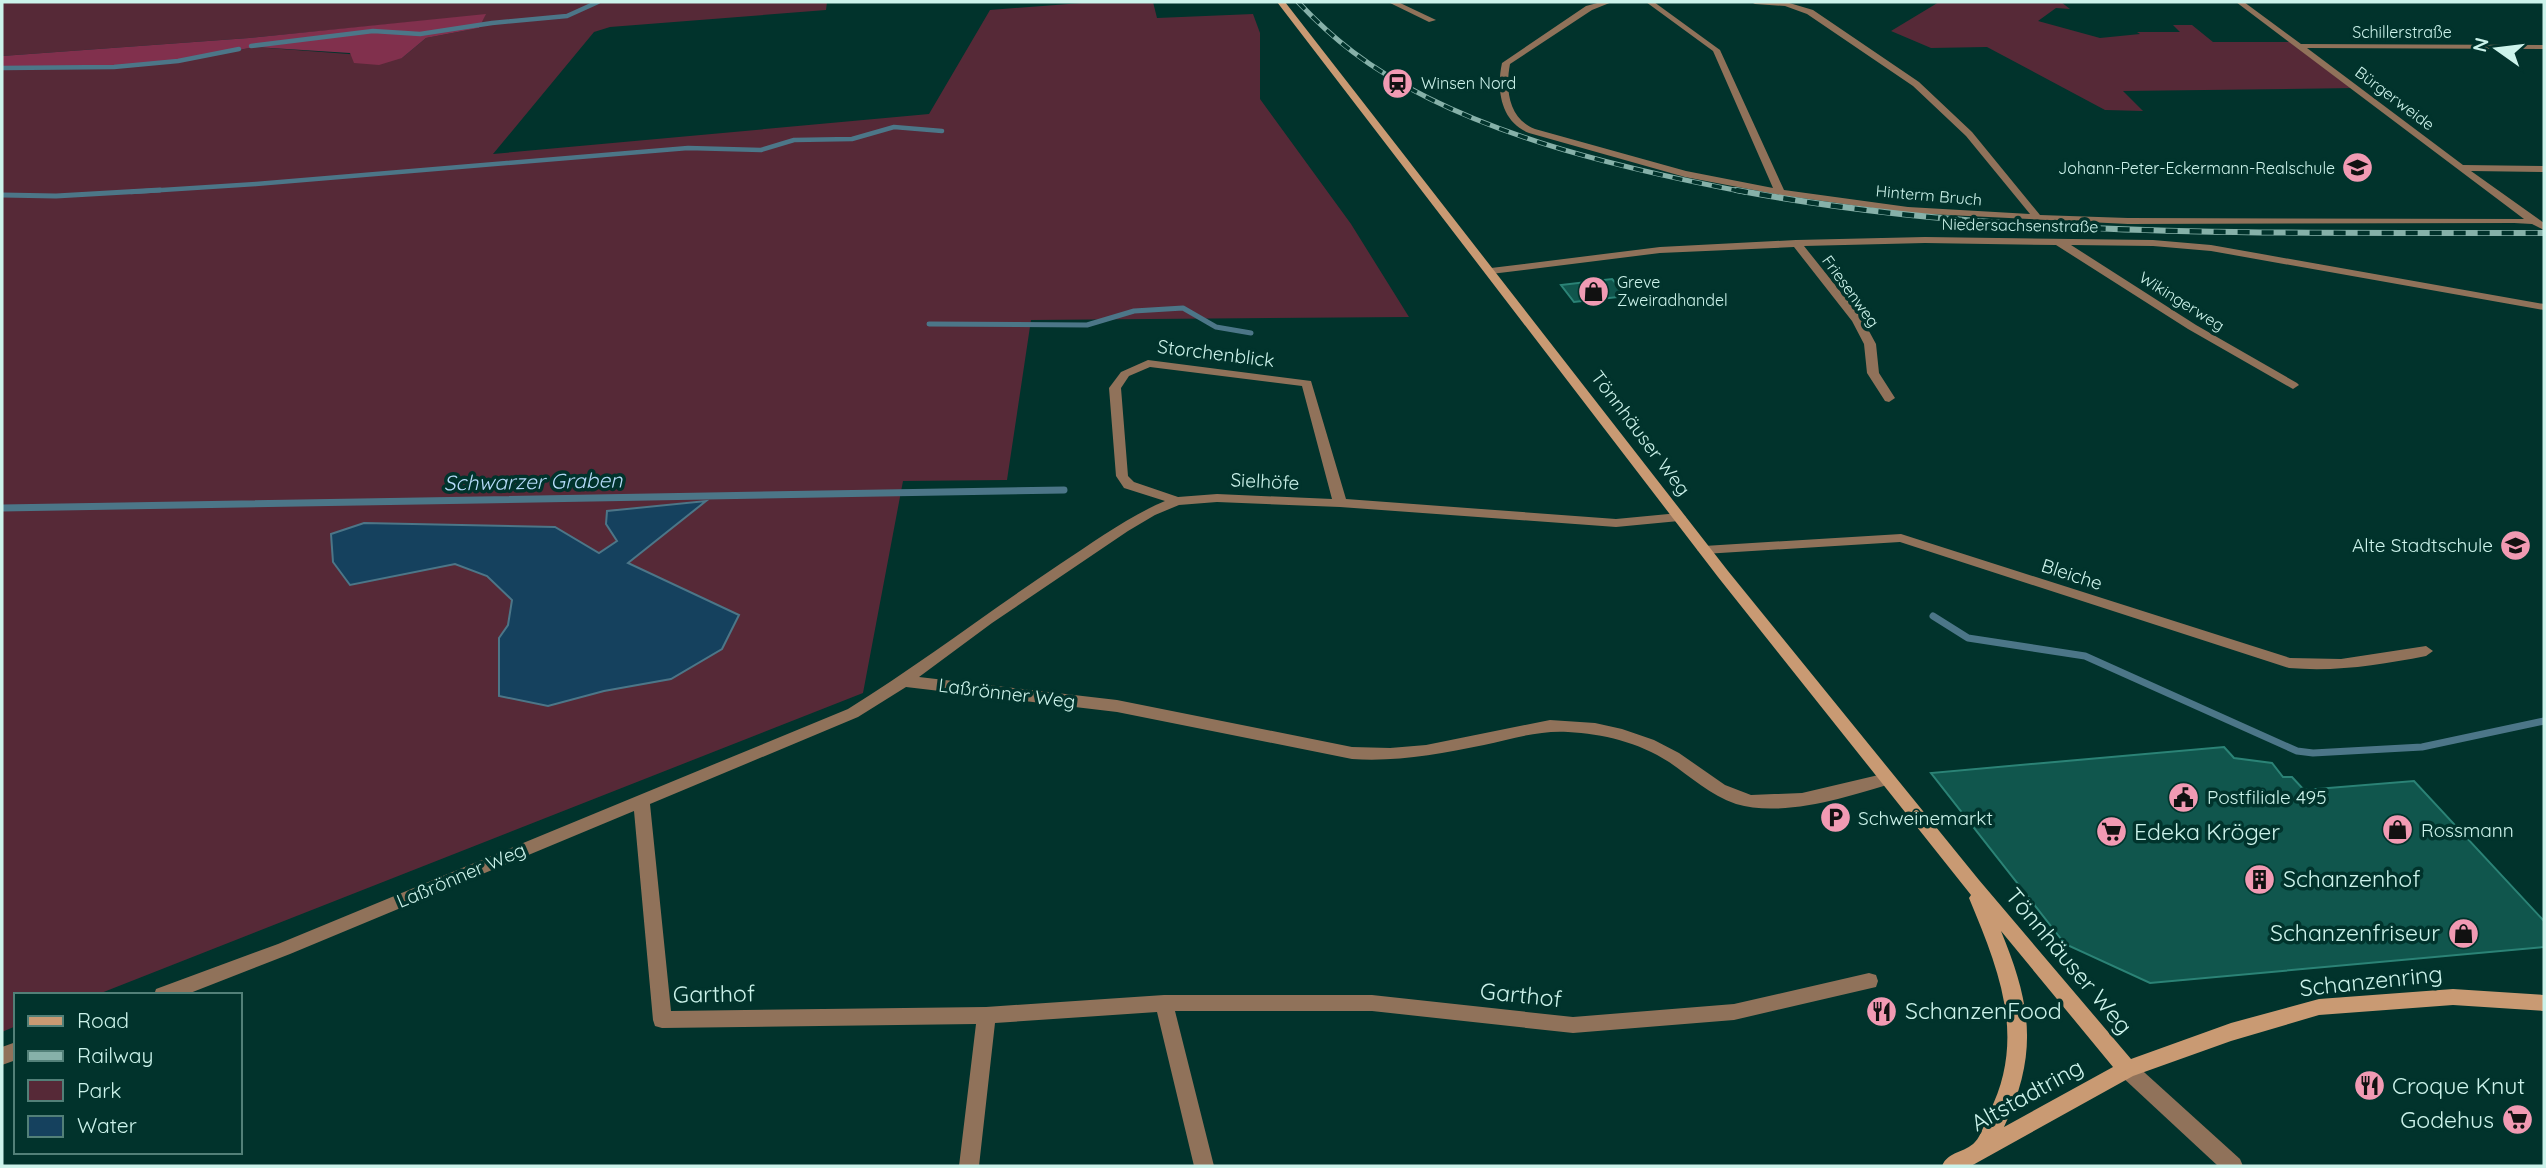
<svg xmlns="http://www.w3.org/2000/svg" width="2546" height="1168" font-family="Quicksand,sans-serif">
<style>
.green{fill:#562937;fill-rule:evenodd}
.forest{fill:#81304d}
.water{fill:#15415e;stroke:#4c7688;stroke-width:2}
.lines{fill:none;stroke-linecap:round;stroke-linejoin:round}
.stream-far2{stroke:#4c7688;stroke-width:4.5}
.stream-far1{stroke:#4c7688;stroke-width:5}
.stream{stroke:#4c7688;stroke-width:7}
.building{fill:#10564d;stroke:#2b8376;stroke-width:2}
.minor{fill:#90725a;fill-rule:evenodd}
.secondary{fill:#c99a73;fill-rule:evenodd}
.rail-far1-casing{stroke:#86b1a9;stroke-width:5}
.rail-casing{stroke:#86b1a9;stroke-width:6}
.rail-far1{stroke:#01332c;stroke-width:3.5;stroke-dasharray:10;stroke-linecap:butt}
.rail{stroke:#01332c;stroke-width:4.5;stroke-dasharray:12;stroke-linecap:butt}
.labels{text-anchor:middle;stroke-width:7;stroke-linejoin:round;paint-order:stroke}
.far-street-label{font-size:16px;fill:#ccf3eb;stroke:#01332c}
.far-poi-label{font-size:16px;fill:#ccf3eb;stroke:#01332c;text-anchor:start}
.street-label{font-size:19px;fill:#ccf3eb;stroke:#01332c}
.poi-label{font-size:19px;fill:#ccf3eb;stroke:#01332c;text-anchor:start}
.water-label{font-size:21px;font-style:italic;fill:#b5dbf9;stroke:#01332c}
.near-poi-label{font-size:23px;fill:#ccf3eb;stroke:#01332c;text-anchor:start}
.near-street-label{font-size:23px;fill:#ccf3eb;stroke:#01332c}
</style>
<rect width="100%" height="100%" fill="#01332c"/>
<g class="green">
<path d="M 2,2 L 827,2 L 826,10 L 610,27 L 594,32 L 493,154 L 929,114 L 990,10 L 1095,2 L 1153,2 L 1157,18 L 1253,14 L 1260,33 L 1260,99 L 1351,224 L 1409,317 L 1031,320 L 1007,480 L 903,481 L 863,693 L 96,995 L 16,995 L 16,1026 L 2,1032 L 2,68 L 114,67 L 178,61 L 255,47 L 402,58 L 426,38 L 479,28 L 485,15 L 249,38 L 2,56 ZM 705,502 L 628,563 L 739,615 L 604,691 L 548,706 L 499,696 L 499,638 L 508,625 L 512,600 L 487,576 L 364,523 L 555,527 L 599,554 L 617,541 L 606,524 L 607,511 Z"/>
<path d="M 1939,2 L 2061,2 L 2070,9 L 2056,8 L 2038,21 L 2100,38 L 2140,34 L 2137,32 L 2180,32 L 2173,25 L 2192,25 L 2213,42 L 2295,42 L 2356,88 L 2123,91 L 2143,111 L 2105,110 L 1987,47 L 1931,48 L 1891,31 Z"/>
</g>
<path class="forest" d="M 486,14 L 479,28 L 426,38 L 402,58 L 379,65 L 354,63 L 350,53 L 255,47 L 178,61 L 114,67 L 2,68 L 2,56 L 249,38 Z"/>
<path class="water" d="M 706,501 L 628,563 L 739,615 L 722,649 L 671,679 L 604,691 L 548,706 L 499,696 L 499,638 L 508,625 L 512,600 L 487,576 L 455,564 L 350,585 L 333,562 L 331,534 L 364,523 L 555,527 L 599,553 L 617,541 L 606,524 L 607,511 Z"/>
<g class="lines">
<g class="stream-far2">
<path d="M 251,46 L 373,31 L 420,34 L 492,23 L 567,16 L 598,2"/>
<path d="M 2,68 L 114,67 L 178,61 L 239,49"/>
<path d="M 131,192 L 256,184 L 688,148 L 761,150 L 794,140 L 852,139 L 894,127 L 942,131"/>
</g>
<g class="stream-far1">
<path d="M 2,195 L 56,196 L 160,190"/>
<path d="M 929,324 L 1087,325 L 1134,311 L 1183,308 L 1216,327 L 1251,333"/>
</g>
<g class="stream">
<path d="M 2,508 L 1064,490"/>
<path d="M 1933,616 L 1968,638 L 2085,656 L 2297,751 L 2313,753 L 2422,747 L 2544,721"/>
</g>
</g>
<g class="building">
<path d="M 1612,279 L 1627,296 L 1574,302 L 1561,285 Z"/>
<path d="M 2224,747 L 2234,758 L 2272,763 L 2283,777 L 2292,777 L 2304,790 L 2414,781 L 2544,921 L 2544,947 L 2150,983 L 2065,944 L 1931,773 Z"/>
</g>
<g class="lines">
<g class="minor">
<path d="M 1388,2 L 1398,2 L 1436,20 L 1429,22 Z"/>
<path d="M 1601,2 L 1612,2 L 1592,10 L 1510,64 C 1505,90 1509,119 1535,129 L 1686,171 L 1773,188 L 1713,51 L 1646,2 L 1654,2 L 1720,50 L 1784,190 L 1908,207 L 2030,214 L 1966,136 L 1913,86 L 1807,14 L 1785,6 L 1755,4 L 1751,2 L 1786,2 L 1813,10 L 1919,82 L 1972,132 L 2040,215 L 2128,218 L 2524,219 L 2236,2 L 2244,2 L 2301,44 L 2544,45 L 2544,49 L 2307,48 L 2463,165 L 2544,166 L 2544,172 L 2471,171 L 2544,223 L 2544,230 L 2532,224 L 2514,223 L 2128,224 L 1908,213 L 1780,195 L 1685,177 L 1529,133 C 1501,122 1496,90 1502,63 L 1586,6 Z"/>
<path d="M 1925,237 L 2153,240 L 2211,245 L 2544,304 L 2544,310 L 2211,251 L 2153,246 L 2071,245 L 2196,325 L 2297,383 L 2299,385 L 2293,389 L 2188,329 L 2056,245 L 1925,243 L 1804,246 L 1863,320 L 1876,344 L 1879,373 L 1895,398 L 1889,402 L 1885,401 L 1867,373 L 1864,344 L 1852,321 L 1794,247 L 1660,253 L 1491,274 L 1486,271 L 1491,268 L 1660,247 L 1796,240 Z"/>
<path d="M 1148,360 L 1311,381 L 1346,499 L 1616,519 L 1679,513 L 1686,517 L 1679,521 L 1616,527 L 1340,507 L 1217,502 L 1179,505 L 1155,515 L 1128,531 L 992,623 L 919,677 L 1117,700 L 1352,747 L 1390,748 L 1426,745 L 1550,720 L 1595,723 L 1622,729 L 1654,740 L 1679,753 L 1725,785 L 1751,795 L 1802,793 L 1887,773 L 1893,775 L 1895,779 L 1893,783 C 1848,797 1782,818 1736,804 C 1710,795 1691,777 1669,762 C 1638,742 1603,734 1568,732 C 1540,730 1511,739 1484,745 C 1440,754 1397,762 1352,759 L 1117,712 L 906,687 L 858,717 L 650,804 L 671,1011 L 986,1007 L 1164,995 L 1372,995 L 1573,1017 L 1734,1004 L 1869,973 L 1876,975 L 1878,981 L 1876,987 L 1734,1020 L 1573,1033 L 1372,1011 L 1175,1011 L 1214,1166 L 1194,1166 L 1157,1012 L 995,1023 L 979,1166 L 959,1166 L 976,1024 L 662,1028 L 655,1026 L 653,1020 L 634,811 L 290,954 L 185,995 L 154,995 L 156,989 L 278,944 L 848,709 C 920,664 988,612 1060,564 C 1094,542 1127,517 1165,501 L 1124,488 L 1116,476 L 1109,388 L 1121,372 ZM 1150,367 L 1302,386 L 1332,499 L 1217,494 L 1178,497 L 1134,482 L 1128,476 L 1121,388 L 1129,376 Z"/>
<path d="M 1901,534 L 2290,658 L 2341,659 L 2426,646 L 2433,651 L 2426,656 C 2380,665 2336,672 2289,668 L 1900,542 L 1704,554 L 1697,550 L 1704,546 Z"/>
<path d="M 16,1042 L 16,1060 L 2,1065 L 2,1047 Z"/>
<path d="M 2127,1060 L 2134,1063 L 2240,1159 L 2243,1166 L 2218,1166 L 2120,1075 L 2117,1069 L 2120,1063 Z"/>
</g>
<path class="secondary" d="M 1277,2 L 1285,2 L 1728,571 L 1979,880 L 2131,1059 L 2231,1023 L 2319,999 L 2453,989 L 2544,995 L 2544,1011 L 2453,1005 L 2319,1015 L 2231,1041 L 2133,1076 L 1971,1166 L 1942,1166 C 1948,1151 1965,1153 1975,1142 C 1981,1136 1985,1122 1989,1113 C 2027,1038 1999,970 1969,898 L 1971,895 L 1718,577 ZM 2001,931 L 2113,1067 L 2004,1127 C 2039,1053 2031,1004 2001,931 Z"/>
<defs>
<path id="rail-far1" d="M 1298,2 C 1315,20 1333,37 1353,52 C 1457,131 1618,168 1745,192"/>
<path id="rail" d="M 1736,190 C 2002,240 2274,232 2544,233"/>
</defs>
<use href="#rail-far1" class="rail-far1-casing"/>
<use href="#rail" class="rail-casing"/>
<use href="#rail-far1" class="rail-far1"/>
<use href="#rail" class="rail"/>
</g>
<defs>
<symbol id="station-disc" viewBox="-11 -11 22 22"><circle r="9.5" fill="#f19ab3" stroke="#01332c"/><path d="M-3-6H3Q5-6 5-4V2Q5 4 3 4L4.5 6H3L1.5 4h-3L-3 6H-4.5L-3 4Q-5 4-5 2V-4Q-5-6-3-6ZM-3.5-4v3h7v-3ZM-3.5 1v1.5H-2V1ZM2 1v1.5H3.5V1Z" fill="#111"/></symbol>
<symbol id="school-disc" viewBox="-11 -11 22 22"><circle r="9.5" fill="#f19ab3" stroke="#01332c"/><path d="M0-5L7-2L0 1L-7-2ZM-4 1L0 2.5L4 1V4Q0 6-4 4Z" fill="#111"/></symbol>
<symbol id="shop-disc" viewBox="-11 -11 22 22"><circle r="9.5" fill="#f19ab3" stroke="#01332c"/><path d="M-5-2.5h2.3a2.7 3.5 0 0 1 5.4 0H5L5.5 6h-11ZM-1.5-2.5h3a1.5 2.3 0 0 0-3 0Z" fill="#111"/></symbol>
<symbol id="civic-disc" viewBox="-11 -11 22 22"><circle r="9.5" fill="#f19ab3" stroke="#01332c"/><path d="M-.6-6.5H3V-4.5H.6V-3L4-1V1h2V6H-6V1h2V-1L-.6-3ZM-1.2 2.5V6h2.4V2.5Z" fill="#111"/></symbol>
<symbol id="parking-disc" viewBox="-11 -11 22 22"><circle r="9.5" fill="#f19ab3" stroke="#01332c"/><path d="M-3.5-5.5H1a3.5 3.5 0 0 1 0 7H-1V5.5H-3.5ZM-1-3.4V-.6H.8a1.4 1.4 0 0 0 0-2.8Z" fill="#111"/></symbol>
<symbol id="supermarket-disc" viewBox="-11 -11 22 22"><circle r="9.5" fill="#f19ab3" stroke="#01332c"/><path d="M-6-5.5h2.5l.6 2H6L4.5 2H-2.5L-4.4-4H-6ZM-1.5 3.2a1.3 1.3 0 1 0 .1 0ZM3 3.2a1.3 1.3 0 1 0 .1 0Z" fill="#111"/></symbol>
<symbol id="building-disc" viewBox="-11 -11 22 22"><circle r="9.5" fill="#f19ab3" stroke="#01332c"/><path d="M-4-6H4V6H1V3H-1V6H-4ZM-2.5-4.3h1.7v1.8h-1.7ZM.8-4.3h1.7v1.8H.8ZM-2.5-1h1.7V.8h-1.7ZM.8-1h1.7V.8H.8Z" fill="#111"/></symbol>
<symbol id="restaurant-disc" viewBox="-11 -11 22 22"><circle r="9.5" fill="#f19ab3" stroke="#01332c"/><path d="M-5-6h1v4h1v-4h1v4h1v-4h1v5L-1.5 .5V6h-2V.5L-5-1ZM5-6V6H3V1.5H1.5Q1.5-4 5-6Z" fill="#111"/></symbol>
</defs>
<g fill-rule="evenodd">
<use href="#station-disc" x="1380" y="66" width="35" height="35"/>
<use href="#school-disc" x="2340" y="150" width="35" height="35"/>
<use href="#shop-disc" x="1576" y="274" width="35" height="35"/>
<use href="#school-disc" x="2498" y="528" width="35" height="35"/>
<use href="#civic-disc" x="2166" y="780" width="35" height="35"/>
<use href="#parking-disc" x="1818" y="800" width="35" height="35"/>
<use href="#shop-disc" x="2380" y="812" width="35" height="35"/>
<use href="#supermarket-disc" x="2094" y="814" width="35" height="35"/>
<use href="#building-disc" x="2242" y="862" width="35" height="35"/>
<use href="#shop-disc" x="2446" y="916" width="35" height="35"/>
<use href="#restaurant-disc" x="1864" y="994" width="35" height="35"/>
<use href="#restaurant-disc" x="2352" y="1068" width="35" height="35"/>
<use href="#supermarket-disc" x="2500" y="1102" width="35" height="35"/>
</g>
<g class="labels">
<g class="far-street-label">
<text x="2402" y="38">Schillerstraße</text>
<text transform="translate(2395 98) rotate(37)" y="6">Bürgerweide</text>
<text transform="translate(1929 195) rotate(5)" y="6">Hinterm Bruch</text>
<text transform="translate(2020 225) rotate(1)" y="6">Niedersachsenstraße</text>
<text transform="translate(1851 291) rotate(54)" y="6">Friesenweg</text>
<text transform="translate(2182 301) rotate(32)" y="6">Wikingerweg</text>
</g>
<g class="far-poi-label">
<text x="1421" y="89">Winsen Nord</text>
<text x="2335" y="174" text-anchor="end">Johann-Peter-Eckermann-Realschule</text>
<text x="1617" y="288">Greve<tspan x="1617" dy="18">Zweiradhandel</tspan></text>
</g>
<g class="street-label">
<text transform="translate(1216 353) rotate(7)" y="7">Storchenblick</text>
<text transform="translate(1641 433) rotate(53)" y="7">Tönnhäuser Weg</text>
<text transform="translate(1265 481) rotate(3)" y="7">Sielhöfe</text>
<text transform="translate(2072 574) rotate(18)" y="7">Bleiche</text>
<text transform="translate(1007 693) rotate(7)" y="7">Laßrönner Weg</text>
<text transform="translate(461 875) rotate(-23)" y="7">Laßrönner Weg</text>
</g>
<g class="poi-label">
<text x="2493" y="552" text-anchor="end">Alte Stadtschule</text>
<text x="2207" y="804">Postfiliale 495</text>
<text x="1858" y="825">Schweinemarkt</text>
<text x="2421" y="837">Rossmann</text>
</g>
<g class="water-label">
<text transform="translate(533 482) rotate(-1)" y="7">Schwarzer Graben</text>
</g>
<g class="near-poi-label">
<text x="2134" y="840">Edeka Kröger</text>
<text x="2283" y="887">Schanzenhof</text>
<text x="2440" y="941" text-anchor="end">Schanzenfriseur</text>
<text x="1905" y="1019">SchanzenFood</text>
<text x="2392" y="1094">Croque Knut</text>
<text x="2494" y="1128" text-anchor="end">Godehus</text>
</g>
<g class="near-street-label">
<text transform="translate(2069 961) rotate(50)" y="8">Tönnhäuser Weg</text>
<text transform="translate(2371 981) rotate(-6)" y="8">Schanzenring</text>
<text transform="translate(714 994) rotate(-1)" y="8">Garthof</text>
<text transform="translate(1521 995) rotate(6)" y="8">Garthof</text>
<text transform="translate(2027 1095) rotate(-29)" y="8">Altstadtring</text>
</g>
</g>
<rect width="2546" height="1168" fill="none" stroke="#ccf3eb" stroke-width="7"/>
<rect x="14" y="993" width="228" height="161" fill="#01332c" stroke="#528078" stroke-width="2"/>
<rect x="28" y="1016" width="35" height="10" fill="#c99a73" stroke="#528078" stroke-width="2"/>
<text x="77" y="1028" font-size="21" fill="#ccf3eb">Road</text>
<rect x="28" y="1051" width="35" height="10" fill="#86b1a9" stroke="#528078" stroke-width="2"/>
<text x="77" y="1063" font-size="21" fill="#ccf3eb">Railway</text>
<rect x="28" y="1080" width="35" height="21" fill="#562937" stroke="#528078" stroke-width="2"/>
<text x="77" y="1098" font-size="21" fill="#ccf3eb">Park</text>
<rect x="28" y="1116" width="35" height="21" fill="#15415e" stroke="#528078" stroke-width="2"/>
<text x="77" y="1133" font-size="21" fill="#ccf3eb">Water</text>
<g transform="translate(2497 49) rotate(284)" stroke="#01332c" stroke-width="5" paint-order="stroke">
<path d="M0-5L12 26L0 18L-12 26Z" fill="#ccf3eb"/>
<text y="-10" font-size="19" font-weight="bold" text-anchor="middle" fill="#ccf3eb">N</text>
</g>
</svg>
